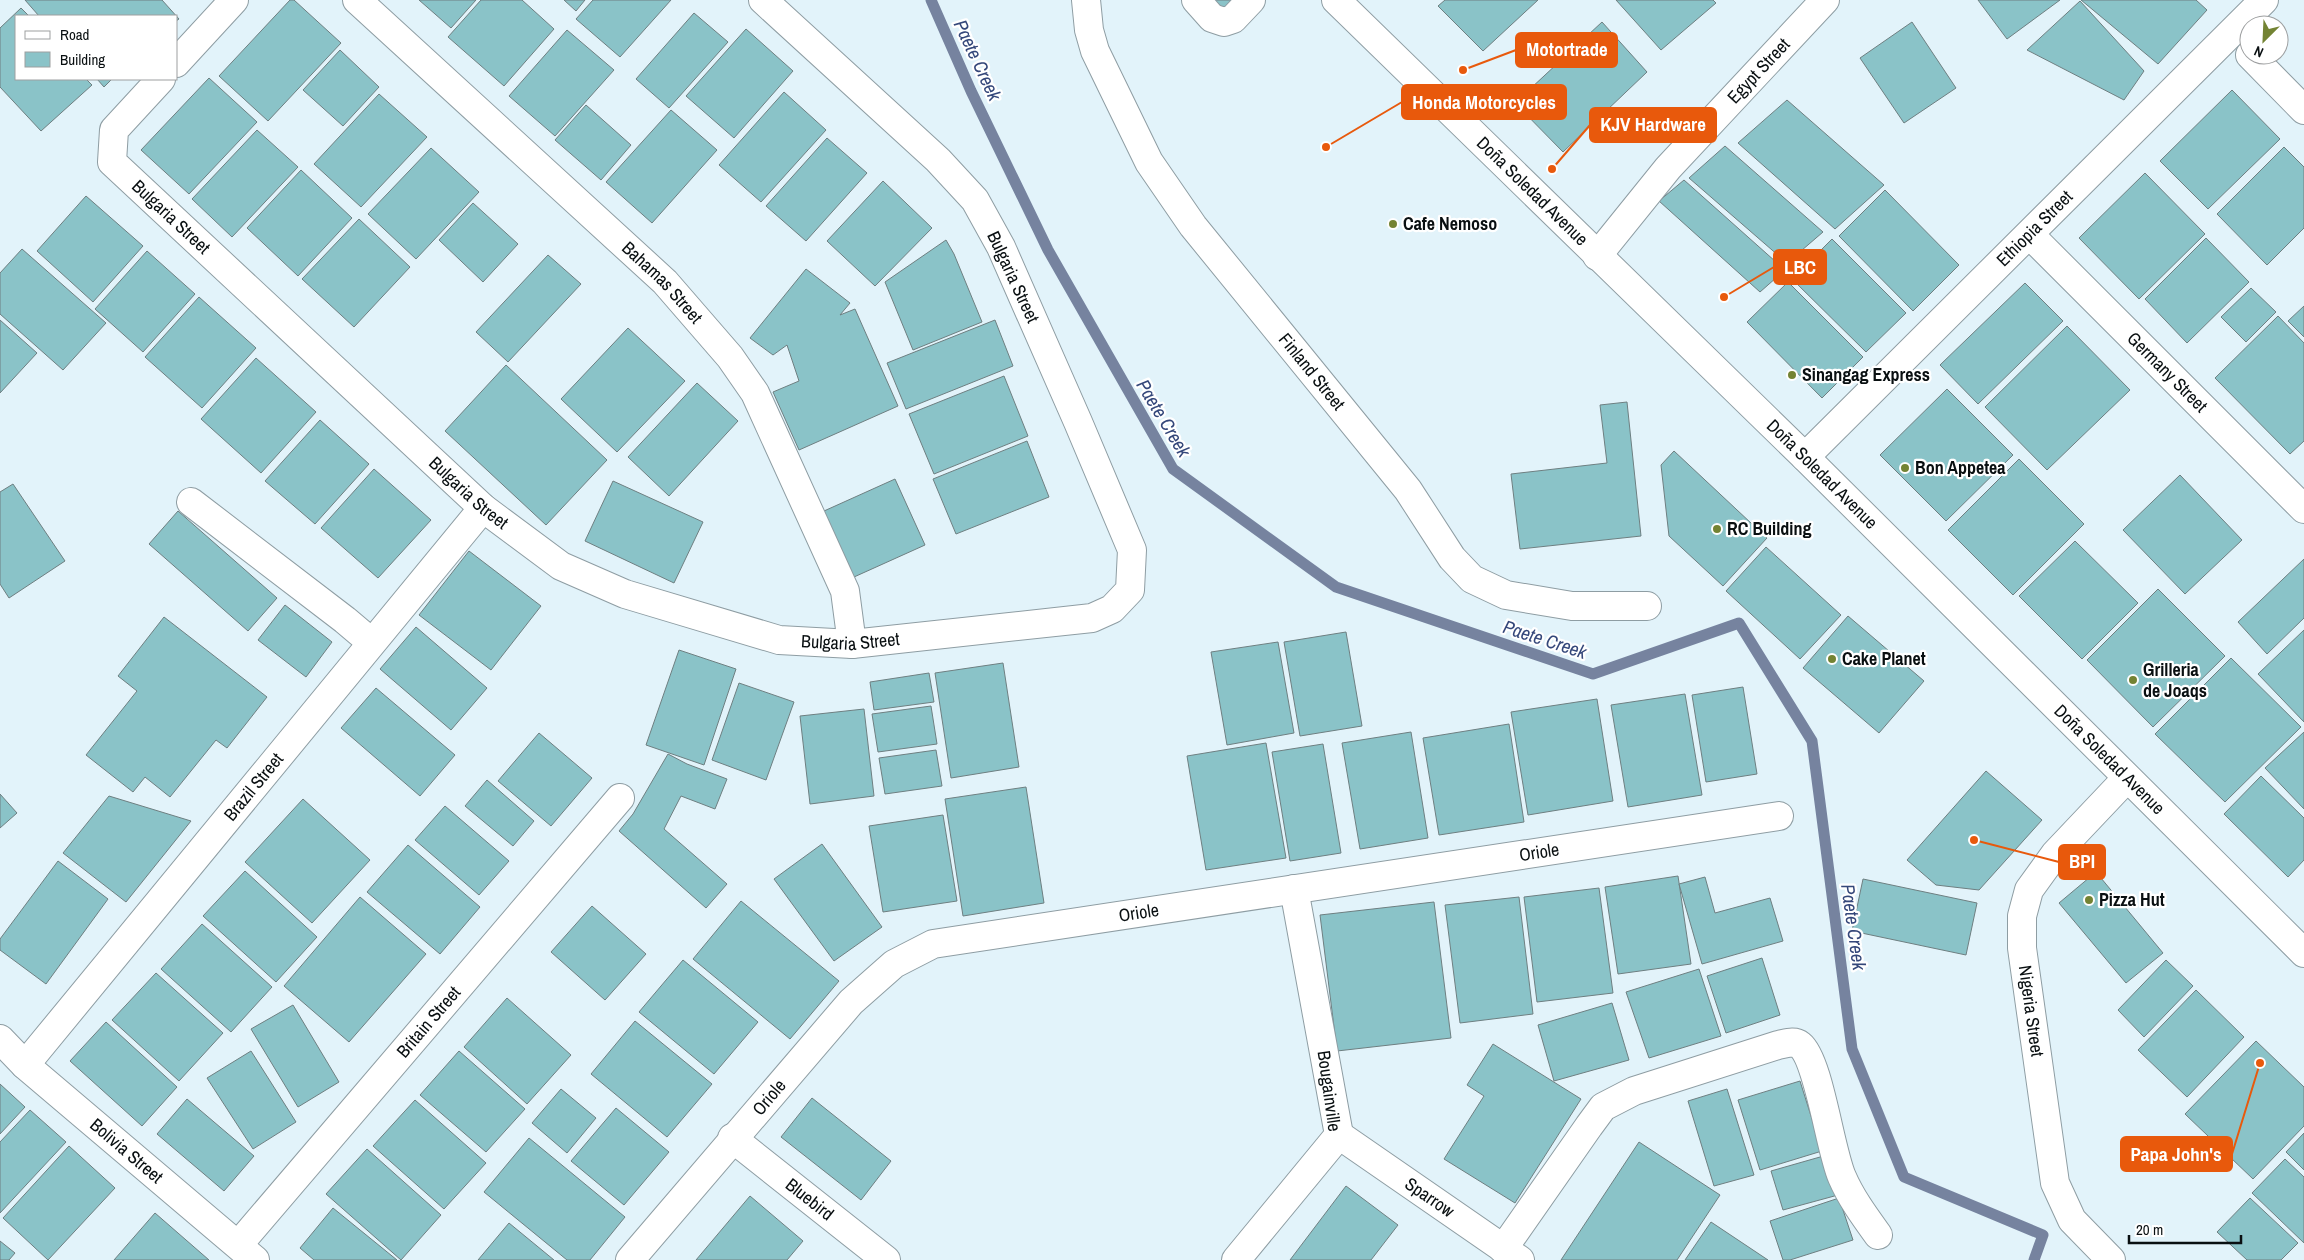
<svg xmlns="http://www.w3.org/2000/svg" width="2304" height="1260" font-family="'Archivo Narrow',sans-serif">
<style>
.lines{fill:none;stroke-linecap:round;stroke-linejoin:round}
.stream{stroke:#76839f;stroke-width:11}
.building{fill:#8ac3c8;stroke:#6e7f81}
.minor-casing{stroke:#8e9da3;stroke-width:30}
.major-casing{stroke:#8e9da3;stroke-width:30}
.minor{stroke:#fff;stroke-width:28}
.major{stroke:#fff;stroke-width:28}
.poi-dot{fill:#738333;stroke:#fff;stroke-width:2}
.labels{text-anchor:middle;stroke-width:4.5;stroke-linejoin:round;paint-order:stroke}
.street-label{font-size:18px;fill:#090f11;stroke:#fff}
.poi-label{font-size:18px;font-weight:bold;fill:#090f11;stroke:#fff;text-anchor:start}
.water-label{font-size:19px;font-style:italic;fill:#34477a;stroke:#fff}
.leader{fill:none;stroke:#e8590c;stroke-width:2}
.callout-dot{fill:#e8590c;stroke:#fff;stroke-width:2}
.callout{fill:#e8590c;stroke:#e8590c;stroke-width:2}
.callout-label{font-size:19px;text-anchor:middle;font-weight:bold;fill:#fff}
</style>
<rect width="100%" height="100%" fill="#e2f3fa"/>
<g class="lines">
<path class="stream" d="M 931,0 L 971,91 L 1048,250 L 1173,469 L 1336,587 L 1593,674 L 1739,623 L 1812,741 L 1852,1049 L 1904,1177 L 2043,1235 L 2034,1260"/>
</g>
<g class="building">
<path d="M 25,0 L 162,0 L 179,19 L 176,21 L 176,16 L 39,16 Z"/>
<path d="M 290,0 L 294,0 L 341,43 L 268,121 L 219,76 Z"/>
<path d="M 419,0 L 476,0 L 451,28 Z"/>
<path d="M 481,0 L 522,0 L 554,29 L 504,86 L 448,37 Z"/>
<path d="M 564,0 L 585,0 L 576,11 Z"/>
<path d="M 593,0 L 671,0 L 620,57 L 576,19 Z"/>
<path d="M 1204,0 L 1241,0 L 1222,18 Z"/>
<path d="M 1445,0 L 1538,0 L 1483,51 L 1438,6 Z"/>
<path d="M 1616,0 L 1713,0 L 1716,3 L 1661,50 Z"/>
<path d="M 1978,0 L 2060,0 L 2007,39 Z"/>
<path d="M 2081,0 L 2196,0 L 2207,10 L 2158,64 Z"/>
<path d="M 2080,1 L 2144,71 L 2124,100 L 2027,50 Z"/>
<path d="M 21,8 L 29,16 L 16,16 L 16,79 L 86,79 L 92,85 L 41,131 L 0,87 L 0,28 Z"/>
<path d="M 694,13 L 728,42 L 669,108 L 636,79 Z"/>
<path d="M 1602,22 L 1647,72 L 1563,152 L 1515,103 Z"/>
<path d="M 1912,22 L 1956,88 L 1904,123 L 1860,58 Z"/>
<path d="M 746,29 L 793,71 L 734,138 L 686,96 Z"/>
<path d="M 567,30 L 614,70 L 555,136 L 509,96 Z"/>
<path d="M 340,50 L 379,87 L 343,126 L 303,90 Z"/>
<path d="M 209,78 L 257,122 L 189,194 L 141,150 Z"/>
<path d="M 97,79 L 112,79 L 104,87 Z"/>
<path d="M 2232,90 L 2280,139 L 2208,209 L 2160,161 Z"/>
<path d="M 784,92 L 826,130 L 761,202 L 719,165 Z"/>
<path d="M 379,94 L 427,137 L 361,207 L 314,164 Z"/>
<path d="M 1787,100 L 1884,185 L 1835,229 L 1738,143 Z"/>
<path d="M 586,105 L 631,145 L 601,180 L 555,140 Z"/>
<path d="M 671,110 L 717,150 L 652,223 L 606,182 Z"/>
<path d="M 257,130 L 298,167 L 232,237 L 192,199 Z"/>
<path d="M 827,138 L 867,173 L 806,241 L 766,206 Z"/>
<path d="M 1725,146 L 1823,232 L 1787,263 L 1689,178 Z"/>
<path d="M 2284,147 L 2304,167 L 2304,228 L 2267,265 L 2217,214 Z"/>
<path d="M 431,148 L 479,192 L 416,259 L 368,214 Z"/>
<path d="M 301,170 L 352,218 L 298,276 L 247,228 Z"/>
<path d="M 2145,173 L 2205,234 L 2139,299 L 2079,238 Z"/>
<path d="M 1684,180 L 1785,270 L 1760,292 L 1659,201 Z"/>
<path d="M 883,181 L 932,228 L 875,286 L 827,241 Z"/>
<path d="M 1885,190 L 1959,265 L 1913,311 L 1839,236 Z"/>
<path d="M 86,196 L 143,246 L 93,302 L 37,251 Z"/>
<path d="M 473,203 L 518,244 L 483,282 L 439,240 Z"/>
<path d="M 359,219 L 410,267 L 354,327 L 302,279 Z"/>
<path d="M 2206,238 L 2249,282 L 2187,343 L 2145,299 Z"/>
<path d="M 1832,239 L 1906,313 L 1866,352 L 1792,279 Z"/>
<path d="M 946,240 L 954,254 L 982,322 L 913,350 L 885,282 Z"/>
<path d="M 22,249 L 106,323 L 63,370 L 0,314 L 0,273 Z"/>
<path d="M 147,251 L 195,294 L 143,352 L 95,309 Z"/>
<path d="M 548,255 L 581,284 L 508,362 L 476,332 Z"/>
<path d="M 806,269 L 850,303 L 840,315 L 855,309 L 898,406 L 799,450 L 773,392 L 799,381 L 787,345 L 773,355 L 750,338 Z"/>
<path d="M 1788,282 L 1863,357 L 1822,398 L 1747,322 Z"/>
<path d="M 2025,283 L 2063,321 L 1978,404 L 1940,365 Z"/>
<path d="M 2251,288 L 2276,312 L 2246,342 L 2221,317 Z"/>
<path d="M 199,297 L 256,348 L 202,408 L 145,357 Z"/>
<path d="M 2304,306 L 2304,337 L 2288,321 Z"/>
<path d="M 2278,316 L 2304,343 L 2304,441 L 2290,454 L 2215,378 Z"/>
<path d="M 0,320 L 37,353 L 0,393 Z"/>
<path d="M 995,320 L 1013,366 L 906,409 L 887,363 Z"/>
<path d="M 2067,326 L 2130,390 L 2047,470 L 1985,407 Z"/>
<path d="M 628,328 L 685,381 L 617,452 L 561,399 Z"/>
<path d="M 256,358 L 316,412 L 261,473 L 201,419 Z"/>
<path d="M 506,365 L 607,460 L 546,525 L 445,431 Z"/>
<path d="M 1004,376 L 1028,436 L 934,474 L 909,414 Z"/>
<path d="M 697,383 L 738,421 L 669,496 L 628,457 Z"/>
<path d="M 1947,389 L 2013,455 L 1946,521 L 1880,455 Z"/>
<path d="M 1627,402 L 1641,536 L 1520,549 L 1511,474 L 1607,463 L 1600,405 Z"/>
<path d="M 320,420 L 369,464 L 315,524 L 265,481 Z"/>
<path d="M 1027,441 L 1049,497 L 956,534 L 933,479 Z"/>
<path d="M 1674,451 L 1767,538 L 1723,586 L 1669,536 L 1661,465 Z"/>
<path d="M 2019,459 L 2084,524 L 2013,595 L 1948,530 Z"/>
<path d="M 374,469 L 431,520 L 378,578 L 321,528 Z"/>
<path d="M 2180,475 L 2242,540 L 2185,594 L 2123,530 Z"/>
<path d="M 895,479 L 925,545 L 854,577 L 824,511 Z"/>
<path d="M 613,481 L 703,522 L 674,583 L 585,541 Z"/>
<path d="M 13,484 L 65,561 L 9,598 L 0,584 L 0,492 Z"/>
<path d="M 178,511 L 277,598 L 248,631 L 149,544 Z"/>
<path d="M 2075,541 L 2138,603 L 2082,659 L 2019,596 Z"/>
<path d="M 1766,547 L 1841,615 L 1800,659 L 1726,591 Z"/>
<path d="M 469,551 L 541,606 L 491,670 L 419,615 Z"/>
<path d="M 2304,559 L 2304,618 L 2267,654 L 2238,622 Z"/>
<path d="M 2158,589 L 2225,656 L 2153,727 L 2087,660 Z"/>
<path d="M 285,605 L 332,642 L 306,677 L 258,640 Z"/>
<path d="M 1848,616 L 1924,681 L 1879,733 L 1803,668 Z"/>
<path d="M 164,617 L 267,697 L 227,748 L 216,740 L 170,797 L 145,777 L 133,792 L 86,755 L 137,691 L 118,676 Z"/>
<path d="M 416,627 L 487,688 L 451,730 L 380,669 Z"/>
<path d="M 2304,630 L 2304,722 L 2258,674 Z"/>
<path d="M 1346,632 L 1362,726 L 1300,736 L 1284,642 Z"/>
<path d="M 1278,642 L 1294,733 L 1227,745 L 1211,652 Z"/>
<path d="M 679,650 L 736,669 L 704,765 L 646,745 Z"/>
<path d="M 2231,658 L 2301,727 L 2225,802 L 2155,734 Z"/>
<path d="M 1003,663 L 1019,767 L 951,778 L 935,673 Z"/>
<path d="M 929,673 L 934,702 L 874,710 L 870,682 Z"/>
<path d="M 739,683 L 794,702 L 766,780 L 712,760 Z"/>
<path d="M 1743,687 L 1757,774 L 1706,782 L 1692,695 Z"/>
<path d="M 376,688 L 455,755 L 420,796 L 341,728 Z"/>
<path d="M 1685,694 L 1702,795 L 1628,807 L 1611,705 Z"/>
<path d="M 1597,699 L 1613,801 L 1528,815 L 1511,712 Z"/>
<path d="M 931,706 L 937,744 L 878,752 L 872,714 Z"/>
<path d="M 864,709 L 874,796 L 810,804 L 800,716 Z"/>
<path d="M 1509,724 L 1524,822 L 1439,835 L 1423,738 Z"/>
<path d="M 1411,732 L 1428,838 L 1360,849 L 1342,743 Z"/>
<path d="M 2304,732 L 2304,809 L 2265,768 Z"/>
<path d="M 539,733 L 592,778 L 551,826 L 498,781 Z"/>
<path d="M 1266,743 L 1286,858 L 1206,870 L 1187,756 Z"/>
<path d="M 1323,744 L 1341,853 L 1290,861 L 1272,752 Z"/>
<path d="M 936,750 L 942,786 L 885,794 L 879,758 Z"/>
<path d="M 668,754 L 687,764 L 727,779 L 715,809 L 681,796 L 664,829 L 727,884 L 706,908 L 619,831 L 633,814 Z"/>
<path d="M 1986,771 L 2042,820 L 1979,890 L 1936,885 L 1907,860 Z"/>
<path d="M 2261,776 L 2304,818 L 2304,860 L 2288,877 L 2224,814 Z"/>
<path d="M 487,780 L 534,821 L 513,846 L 465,806 Z"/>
<path d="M 1026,787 L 1044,903 L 963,916 L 945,799 Z"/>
<path d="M 0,794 L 17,813 L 0,828 Z"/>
<path d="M 109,796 L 191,821 L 126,902 L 63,853 Z"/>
<path d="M 303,799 L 370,860 L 312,923 L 245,862 Z"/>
<path d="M 445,806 L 509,861 L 479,895 L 415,840 Z"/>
<path d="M 943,815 L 957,901 L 883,912 L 869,826 Z"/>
<path d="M 822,844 L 882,927 L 834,961 L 774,879 Z"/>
<path d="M 408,845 L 480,907 L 440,954 L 367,892 Z"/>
<path d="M 58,861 L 108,899 L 46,984 L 0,950 L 0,939 Z"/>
<path d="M 245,871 L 317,937 L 276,982 L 203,916 Z"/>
<path d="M 2096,872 L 2163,953 L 2126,983 L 2059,903 Z"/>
<path d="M 1678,876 L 1691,964 L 1618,974 L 1605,887 Z"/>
<path d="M 1705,877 L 1715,913 L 1770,898 L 1783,941 L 1702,964 L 1679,884 Z"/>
<path d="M 1863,879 L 1977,903 L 1966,955 L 1852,931 Z"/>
<path d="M 1599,888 L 1613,993 L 1537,1002 L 1524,897 Z"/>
<path d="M 360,897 L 426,954 L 349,1042 L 284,986 Z"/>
<path d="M 1519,897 L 1533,1014 L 1460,1023 L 1445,905 Z"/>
<path d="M 741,901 L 839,981 L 790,1039 L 693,959 Z"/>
<path d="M 1434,902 L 1451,1038 L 1337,1051 L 1320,915 Z"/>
<path d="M 592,906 L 646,954 L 605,1000 L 551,952 Z"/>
<path d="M 202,924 L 272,987 L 231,1032 L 161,969 Z"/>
<path d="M 1762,958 L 1780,1015 L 1726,1033 L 1707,976 Z"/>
<path d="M 683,960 L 758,1022 L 714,1074 L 639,1012 Z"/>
<path d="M 2166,960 L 2193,986 L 2144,1037 L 2118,1010 Z"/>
<path d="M 1699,969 L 1721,1036 L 1649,1058 L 1626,992 Z"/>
<path d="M 156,973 L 223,1033 L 179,1081 L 112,1020 Z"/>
<path d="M 2196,990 L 2244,1037 L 2187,1097 L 2138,1050 Z"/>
<path d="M 507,998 L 571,1055 L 527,1104 L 464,1047 Z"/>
<path d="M 1612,1003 L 1629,1060 L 1554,1081 L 1538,1025 Z"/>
<path d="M 293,1005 L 339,1082 L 298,1107 L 251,1029 Z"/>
<path d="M 635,1021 L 712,1084 L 667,1137 L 591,1074 Z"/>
<path d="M 106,1022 L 177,1087 L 142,1126 L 70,1061 Z"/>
<path d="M 2256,1041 L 2304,1087 L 2304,1126 L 2253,1179 L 2185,1114 Z"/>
<path d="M 1493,1044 L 1581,1099 L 1515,1203 L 1444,1159 L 1484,1096 L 1467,1085 Z"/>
<path d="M 251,1051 L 296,1122 L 253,1149 L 207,1078 Z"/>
<path d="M 459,1051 L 525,1109 L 486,1152 L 420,1095 Z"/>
<path d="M 1800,1081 L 1822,1151 L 1760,1170 L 1738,1100 Z"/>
<path d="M 0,1084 L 25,1107 L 0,1134 Z"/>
<path d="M 561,1089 L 596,1118 L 567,1153 L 532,1123 Z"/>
<path d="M 1727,1089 L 1754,1175 L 1714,1186 L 1688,1101 Z"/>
<path d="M 812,1098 L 891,1161 L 861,1200 L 781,1137 Z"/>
<path d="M 187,1099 L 254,1156 L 224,1191 L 157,1134 Z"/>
<path d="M 415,1100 L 486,1163 L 444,1209 L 373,1146 Z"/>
<path d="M 616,1108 L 669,1152 L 624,1205 L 571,1161 Z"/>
<path d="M 30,1110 L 66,1142 L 0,1213 L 0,1142 Z"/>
<path d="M 2304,1133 L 2304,1170 L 2286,1152 Z"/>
<path d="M 529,1138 L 625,1217 L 590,1260 L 567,1260 L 484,1192 Z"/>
<path d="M 1639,1142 L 1720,1195 L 1677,1260 L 1561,1260 Z"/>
<path d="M 69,1146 L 115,1188 L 48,1260 L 3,1218 Z"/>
<path d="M 367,1149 L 441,1215 L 401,1260 L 326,1194 Z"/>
<path d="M 1827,1155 L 1838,1195 L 1783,1210 L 1771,1171 Z"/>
<path d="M 2285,1159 L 2304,1177 L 2304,1243 L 2252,1193 Z"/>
<path d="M 1346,1186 L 1398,1225 L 1371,1260 L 1290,1260 Z"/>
<path d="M 750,1196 L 803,1241 L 787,1260 L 696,1260 Z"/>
<path d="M 1839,1198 L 1853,1240 L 1790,1260 L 1783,1260 L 1770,1221 Z"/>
<path d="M 2250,1198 L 2298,1243 L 2281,1260 L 2247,1260 L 2217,1232 Z"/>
<path d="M 333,1208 L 397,1260 L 314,1260 L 300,1248 Z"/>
<path d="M 155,1213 L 209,1260 L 114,1260 Z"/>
<path d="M 1711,1222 L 1768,1260 L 1685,1260 Z"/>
<path d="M 509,1223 L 554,1260 L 478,1260 Z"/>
<path d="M 0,1241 L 15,1253 L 9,1260 L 0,1260 Z"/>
</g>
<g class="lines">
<defs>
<g id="minor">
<path id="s1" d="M 357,0 L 665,282 L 730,357 L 755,393 L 845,591 L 852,644"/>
<path id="s2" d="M 1086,0 L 1089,30 L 1095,51 L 1149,162 L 1193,226 L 1408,490 L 1452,558 L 1472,579 L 1506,595 L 1572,606 L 1647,606"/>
<path d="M 1196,0 L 1212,18 L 1224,22 L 1233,19 L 1251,0"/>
<path d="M 2250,55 L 2304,110"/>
<path d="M 176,63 L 234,0"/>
<path id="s3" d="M 161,79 L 114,130 L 112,162 L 483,508 L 561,566 L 625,594 L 779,640 L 852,644 L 1092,618 L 1112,609 L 1130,590 L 1132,550 L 1078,422 L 1001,247 L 975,200 L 938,160 L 763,0"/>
<path id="s4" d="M 2030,235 L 2304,509"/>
<path id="s5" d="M 1597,256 L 1668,168 L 1825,0"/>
<path id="s6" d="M 1805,457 L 2264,0"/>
<path d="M 191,502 L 345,620 L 371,642"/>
<path id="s7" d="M 0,1039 L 25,1065 L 255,1260"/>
<path id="s8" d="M 25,1065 L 483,508"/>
<path id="s9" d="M 1339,1135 L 1520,1260"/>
<path id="s10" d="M 732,1138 L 886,1260"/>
<path id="s11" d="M 239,1244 L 620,798"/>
<path d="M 1503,1249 L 1589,1126 L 1603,1107 L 1634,1091 L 1778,1045 C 1785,1044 1794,1040 1800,1045 C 1819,1060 1830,1150 1842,1177 C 1851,1198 1865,1217 1878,1235"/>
<path id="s12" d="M 630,1260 L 851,1002 L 894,964 L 933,944 L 1779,816"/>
<path d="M 1236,1260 L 1339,1135 L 1294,889"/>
<path d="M 2111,1260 L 2072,1220 L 2055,1183 L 2022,948 L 2022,916 L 2029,890 L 2055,854 L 2127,778"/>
</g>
<g id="major">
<path id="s13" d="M 1336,0 L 1805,457 L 2304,953"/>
</g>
</defs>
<use href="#minor" class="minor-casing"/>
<use href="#major" class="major-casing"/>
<use href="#minor" class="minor"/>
<use href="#major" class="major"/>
</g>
<g class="poi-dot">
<circle cx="1393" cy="224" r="5"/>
<circle cx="1792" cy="375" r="5"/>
<circle cx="1905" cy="468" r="5"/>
<circle cx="1717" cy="529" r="5"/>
<circle cx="1832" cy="659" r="5"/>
<circle cx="2133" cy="680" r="5"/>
<circle cx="2089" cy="900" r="5"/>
</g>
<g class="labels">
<g class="street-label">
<text dy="6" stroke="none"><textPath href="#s5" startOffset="246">Egypt Street</textPath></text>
<text dy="6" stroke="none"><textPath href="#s13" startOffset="274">Doña Soledad Avenue</textPath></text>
<text dy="6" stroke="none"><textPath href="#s3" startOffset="182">Bulgaria Street</textPath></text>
<text dy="6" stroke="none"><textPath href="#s6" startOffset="324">Ethiopia Street</textPath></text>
<text transform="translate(1013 277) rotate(65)" y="6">Bulgaria Street</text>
<text dy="6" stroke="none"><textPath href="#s1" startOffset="416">Bahamas Street</textPath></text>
<text dy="6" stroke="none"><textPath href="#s2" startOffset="441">Finland Street</textPath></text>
<text dy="6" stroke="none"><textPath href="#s4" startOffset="194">Germany Street</textPath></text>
<text dy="6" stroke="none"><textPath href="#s13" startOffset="679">Doña Soledad Avenue</textPath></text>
<text dy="6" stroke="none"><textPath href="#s3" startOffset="588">Bulgaria Street</textPath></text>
<text dy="6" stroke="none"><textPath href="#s3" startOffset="1008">Bulgaria Street</textPath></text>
<text dy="6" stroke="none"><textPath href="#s13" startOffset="1084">Doña Soledad Avenue</textPath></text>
<text dy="6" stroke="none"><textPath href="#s8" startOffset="360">Brazil Street</textPath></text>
<text dy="6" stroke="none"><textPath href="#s12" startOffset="1054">Oriole</textPath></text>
<text dy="6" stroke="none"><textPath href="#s12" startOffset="649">Oriole</textPath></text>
<text transform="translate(2031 1011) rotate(82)" y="6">Nigeria Street</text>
<text dy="6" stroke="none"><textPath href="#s11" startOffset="292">Britain Street</textPath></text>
<text transform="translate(1329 1091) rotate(82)" y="6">Bougainville</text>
<text dy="6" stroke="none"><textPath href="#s12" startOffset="214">Oriole</textPath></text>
<text dy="6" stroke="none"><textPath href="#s7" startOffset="169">Bolivia Street</textPath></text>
<text dy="6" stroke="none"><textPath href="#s9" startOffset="110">Sparrow</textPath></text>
<text dy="6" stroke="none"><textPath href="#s10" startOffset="99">Bluebird</textPath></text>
</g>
<g class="poi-label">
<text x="1403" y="230">Cafe Nemoso</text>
<text x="1802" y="381">Sinangag Express</text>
<text x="1915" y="474">Bon Appetea</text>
<text x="1727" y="535">RC Building</text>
<text x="1842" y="665">Cake Planet</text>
<text x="2143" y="676">Grilleria<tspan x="2143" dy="21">de Joaqs</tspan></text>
<text x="2099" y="906">Pizza Hut</text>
</g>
<g class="water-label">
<text transform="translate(978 60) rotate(65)" y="7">Paete Creek</text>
<text transform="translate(1164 418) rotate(59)" y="7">Paete Creek</text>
<text transform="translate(1545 639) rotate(18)" y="7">Paete Creek</text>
<text transform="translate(1854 927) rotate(82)" y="7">Paete Creek</text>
</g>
</g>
<path class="leader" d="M1463 70L1516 50M1326 147L1402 102M1552 169L1590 125M1724 297L1774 267M1974 840L2059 862M2260 1063L2232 1154"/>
<g class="callout-dot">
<circle cx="1463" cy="70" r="5"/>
<circle cx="1326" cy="147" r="5"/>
<circle cx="1552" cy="169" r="5"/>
<circle cx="1724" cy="297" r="5"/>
<circle cx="1974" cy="840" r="5"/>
<circle cx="2260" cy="1063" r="5"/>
</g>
<g class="callout">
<rect x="1516" y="33" width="101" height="34" rx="5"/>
<rect x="1402" y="85" width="164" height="34" rx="5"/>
<rect x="1590" y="108" width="126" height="34" rx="5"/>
<rect x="1774" y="250" width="52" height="34" rx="5"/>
<rect x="2059" y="845" width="46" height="34" rx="5"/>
<rect x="2121" y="1137" width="111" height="34" rx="5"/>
</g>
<g class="callout-label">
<text x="1567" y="56">Motortrade</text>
<text x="1484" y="109">Honda Motorcycles</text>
<text x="1653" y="131">KJV Hardware</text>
<text x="1800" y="274">LBC</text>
<text x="2082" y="868">BPI</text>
<text x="2176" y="1161">Papa John's</text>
</g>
<rect x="15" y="15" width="162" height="65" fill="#ffffff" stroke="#9d9fa0"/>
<rect x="25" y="31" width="25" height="8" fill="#ffffff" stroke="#9d9fa0"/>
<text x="60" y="40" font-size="15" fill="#090f11">Road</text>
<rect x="25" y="52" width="25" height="15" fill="#8ac3c8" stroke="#9d9fa0"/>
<text x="60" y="65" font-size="15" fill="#090f11">Building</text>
<g transform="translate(2264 40) rotate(204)"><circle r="24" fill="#ffffff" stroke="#9d9fa0"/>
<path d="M0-4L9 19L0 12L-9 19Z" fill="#738333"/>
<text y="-8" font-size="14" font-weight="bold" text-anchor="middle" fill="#090f11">N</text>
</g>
<path d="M2129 1235v8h112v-8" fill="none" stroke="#090f11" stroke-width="2.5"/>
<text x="2136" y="1235" font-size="15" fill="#090f11" stroke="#ffffff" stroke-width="4" paint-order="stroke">20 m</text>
</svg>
